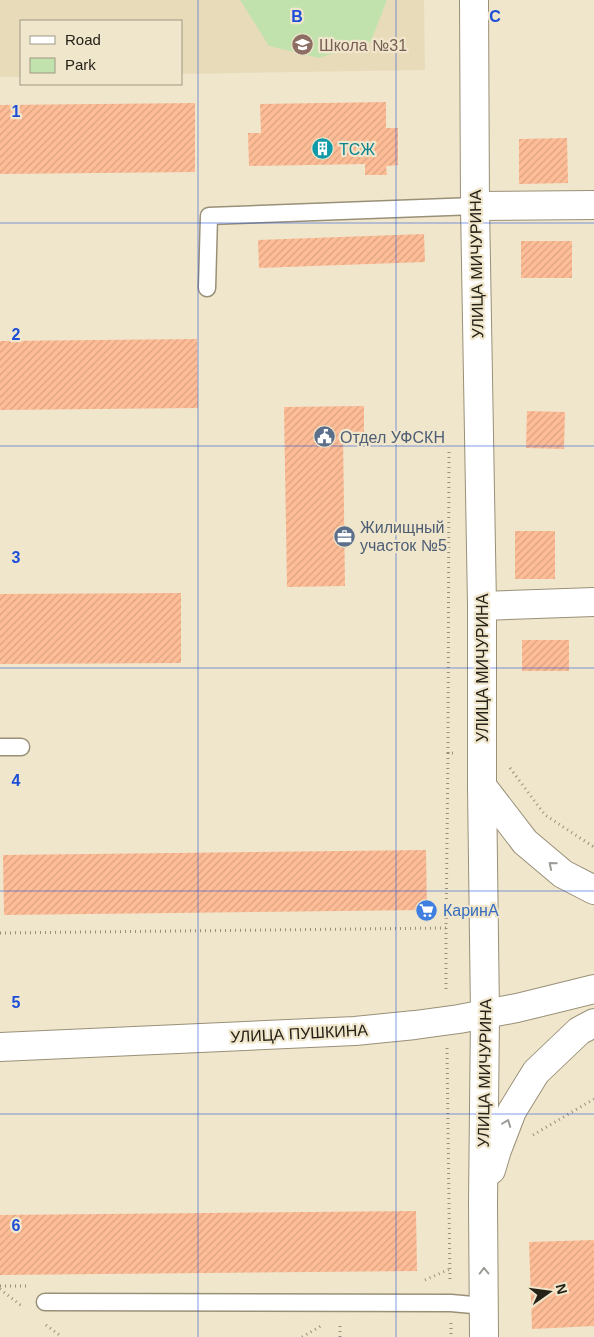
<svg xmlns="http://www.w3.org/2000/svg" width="594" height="1337" font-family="Helvetica,sans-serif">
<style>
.built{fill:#e8dbba}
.green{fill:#c2e2ad}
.building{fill:url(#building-hatch)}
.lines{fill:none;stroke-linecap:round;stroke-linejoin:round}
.lane-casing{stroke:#999078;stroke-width:19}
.street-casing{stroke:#999078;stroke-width:30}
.secondary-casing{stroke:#999078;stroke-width:30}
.path{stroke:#97907d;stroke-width:3;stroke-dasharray:1 4;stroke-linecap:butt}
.lane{stroke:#fff;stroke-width:16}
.street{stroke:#fff;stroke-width:28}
.secondary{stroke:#fff;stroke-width:28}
.oneway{stroke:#9d9c97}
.grid{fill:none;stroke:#1d4ed8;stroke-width:1;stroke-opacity:0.55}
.labels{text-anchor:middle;stroke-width:4.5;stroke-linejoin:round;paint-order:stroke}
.education-label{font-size:16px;fill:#785e54;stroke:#f0e6cc;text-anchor:start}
.culture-label{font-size:16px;fill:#0d838f;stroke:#f0e6cc;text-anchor:start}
.street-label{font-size:16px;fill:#262218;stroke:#f0e6cc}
.service-label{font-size:16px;fill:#4e5e75;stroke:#f0e6cc;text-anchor:start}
.shop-label{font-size:16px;fill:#366cbe;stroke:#f0e6cc;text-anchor:start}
.grid-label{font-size:16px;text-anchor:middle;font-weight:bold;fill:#1d4ed8;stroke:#f0e6cc;stroke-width:4.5;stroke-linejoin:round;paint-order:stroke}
</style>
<defs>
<pattern id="building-hatch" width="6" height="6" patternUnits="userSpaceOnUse" patternTransform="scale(1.25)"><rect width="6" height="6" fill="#febd97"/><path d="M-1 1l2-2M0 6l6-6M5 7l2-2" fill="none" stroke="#daa281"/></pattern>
</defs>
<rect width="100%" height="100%" fill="#f0e6cc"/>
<path class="built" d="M 0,0 L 424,0 L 425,70 L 181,74 L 181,21 L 21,21 L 21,77 L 0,77 Z"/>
<path class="green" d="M 240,0 L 387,0 L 371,41 L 319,58 L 269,46 Z"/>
<g class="building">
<path d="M 386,102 L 386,128 L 398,128 L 398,165 L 386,166 L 387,175 L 365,175 L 365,164 L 249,166 L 248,133 L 261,133 L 260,104 Z"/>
<path d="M 195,103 L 195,172 L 0,174 L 0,105 Z"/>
<path d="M 567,138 L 568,183 L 519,184 L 519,139 Z"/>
<path d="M 424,234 L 425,262 L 259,268 L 258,240 Z"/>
<rect x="521" y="241" width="51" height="37"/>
<path d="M 197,339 L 198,408 L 0,410 L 0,341 Z"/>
<path d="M 364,406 L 364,432 L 343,432 L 345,586 L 287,587 L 284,407 Z"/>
<path d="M 527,411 L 565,412 L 564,449 L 526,448 Z"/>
<rect x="515" y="531" width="40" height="48"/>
<path d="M 181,593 L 181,663 L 0,664 L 0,594 Z"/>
<rect x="522" y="640" width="47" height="31"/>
<path d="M 426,850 L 427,910 L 4,915 L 3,855 Z"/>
<path d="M 416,1211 L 417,1271 L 0,1275 L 0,1215 Z"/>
<path d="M 594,1240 L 594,1326 L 532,1329 L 529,1242 Z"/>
</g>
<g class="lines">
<defs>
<g id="lane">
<path d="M 207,288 L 209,216 L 475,206"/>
<path d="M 0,747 L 21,747"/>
<path d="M 45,1302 L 451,1303 L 484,1306"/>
</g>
<g id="street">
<path d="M 475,206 L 594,205"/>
<path d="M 482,606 L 594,602"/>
</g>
<g id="secondary">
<path d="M 474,0 L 475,206 L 482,606 L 482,786 L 485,1014 L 483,1203 L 484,1337"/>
<path d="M 482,786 L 525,842 L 563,874 L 594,890"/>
<path d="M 0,1047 L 355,1031 L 415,1025 L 459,1019 L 517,1008 L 594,989"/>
<path d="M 491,1170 L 497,1150 L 512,1111 L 536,1072 L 579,1031 L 594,1023"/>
</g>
</defs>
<use href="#lane" class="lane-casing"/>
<use href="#street" class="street-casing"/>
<use href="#secondary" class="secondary-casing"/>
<g class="path">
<path d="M 448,753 L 449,451"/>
<path d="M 510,768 L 545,815 L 594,847"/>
<path d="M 446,928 L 446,992"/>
<path d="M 0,933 L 446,928 L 448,753 L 454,753"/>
<path d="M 447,1048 L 450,1282"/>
<path d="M 533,1135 L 594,1099"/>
<path d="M 425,1280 L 450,1269"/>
<path d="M 0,1286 L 29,1286"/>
<path d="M 0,1289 L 23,1307"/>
<path d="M 451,1323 L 451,1337"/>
<path d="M 46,1325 L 62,1337"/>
<path d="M 302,1337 L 321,1326"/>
<path d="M 340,1337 L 340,1325"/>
</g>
<use href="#lane" class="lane"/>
<use href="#street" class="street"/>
<use href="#secondary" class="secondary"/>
</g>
<defs><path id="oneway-chevron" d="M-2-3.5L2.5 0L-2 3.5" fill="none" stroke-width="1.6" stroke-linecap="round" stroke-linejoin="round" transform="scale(1.25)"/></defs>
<g class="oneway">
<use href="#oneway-chevron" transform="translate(552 865) rotate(-140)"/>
<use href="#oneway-chevron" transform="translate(507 1123) rotate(-69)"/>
<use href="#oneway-chevron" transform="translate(484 1271) rotate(-91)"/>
</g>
<path class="grid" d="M 198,0 L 198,1337M 396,0 L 396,1337M 0,223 L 594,223M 0,446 L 594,446M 0,668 L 594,668M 0,891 L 594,891M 0,1114 L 594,1114"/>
<defs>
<symbol id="school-disc" viewBox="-11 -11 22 22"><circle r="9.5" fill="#8d6e63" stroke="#f0e6cc"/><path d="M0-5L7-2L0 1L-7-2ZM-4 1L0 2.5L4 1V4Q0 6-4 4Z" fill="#fff"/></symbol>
<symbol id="building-disc" viewBox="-11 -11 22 22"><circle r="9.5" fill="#0f9aa8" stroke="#f0e6cc"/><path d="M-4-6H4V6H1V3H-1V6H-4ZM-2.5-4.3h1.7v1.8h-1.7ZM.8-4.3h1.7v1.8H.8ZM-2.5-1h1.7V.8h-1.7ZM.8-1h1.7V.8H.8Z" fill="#fff"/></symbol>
<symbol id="civic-disc" viewBox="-11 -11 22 22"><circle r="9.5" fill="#5c6f8a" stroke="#f0e6cc"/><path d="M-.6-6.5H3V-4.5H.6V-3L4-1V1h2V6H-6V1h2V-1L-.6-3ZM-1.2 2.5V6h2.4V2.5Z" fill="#fff"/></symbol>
<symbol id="office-disc" viewBox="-11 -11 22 22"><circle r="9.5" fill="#5c6f8a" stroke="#f0e6cc"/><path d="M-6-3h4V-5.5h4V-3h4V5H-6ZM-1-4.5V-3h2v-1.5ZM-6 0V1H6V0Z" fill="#fff"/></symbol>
<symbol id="supermarket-disc" viewBox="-11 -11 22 22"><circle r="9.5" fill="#3f7fe0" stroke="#f0e6cc"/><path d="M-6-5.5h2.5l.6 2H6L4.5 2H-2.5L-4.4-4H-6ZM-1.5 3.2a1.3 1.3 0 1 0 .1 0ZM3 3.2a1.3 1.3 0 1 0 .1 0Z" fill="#fff"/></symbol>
</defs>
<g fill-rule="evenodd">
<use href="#school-disc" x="290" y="32" width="25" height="25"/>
<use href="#building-disc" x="310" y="136" width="25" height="25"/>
<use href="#civic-disc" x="312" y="424" width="25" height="25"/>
<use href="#office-disc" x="332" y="524" width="25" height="25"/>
<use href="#supermarket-disc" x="414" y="898" width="25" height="25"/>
</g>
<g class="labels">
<g class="education-label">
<text x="319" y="51">Школа №31</text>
</g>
<g class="culture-label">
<text x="339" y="155">ТСЖ</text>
</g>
<g class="street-label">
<text transform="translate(476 264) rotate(-91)" y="6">УЛИЦА МИЧУРИНА</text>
<text transform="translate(482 668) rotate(-90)" y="6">УЛИЦА МИЧУРИНА</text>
<text transform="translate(299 1033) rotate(-3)" y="6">УЛИЦА ПУШКИНА</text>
<text transform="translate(484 1073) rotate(-89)" y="6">УЛИЦА МИЧУРИНА</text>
</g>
<g class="service-label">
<text x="340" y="443">Отдел УФСКН</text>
<text x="360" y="533">Жилищный<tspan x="360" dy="18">участок №5</tspan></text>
</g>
<g class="shop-label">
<text x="443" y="916">КаринА</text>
</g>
</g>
<g class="grid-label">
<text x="297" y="22">B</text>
<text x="495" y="22">C</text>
<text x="16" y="117">1</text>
<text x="16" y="340">2</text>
<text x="16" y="563">3</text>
<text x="16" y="786">4</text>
<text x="16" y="1008">5</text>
<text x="16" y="1231">6</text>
</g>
<rect x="20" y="20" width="162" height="65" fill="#f0e6cc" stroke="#9f9884"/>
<rect x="30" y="36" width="25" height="8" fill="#ffffff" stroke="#9f9884"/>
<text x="65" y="45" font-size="15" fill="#262218">Road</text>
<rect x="30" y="58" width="25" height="15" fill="#c2e2ad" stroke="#9f9884"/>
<text x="65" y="70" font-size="15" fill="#262218">Park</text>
<g transform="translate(549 1292) rotate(76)" stroke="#f0e6cc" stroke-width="4" paint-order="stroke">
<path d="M0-4L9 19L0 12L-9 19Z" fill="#262218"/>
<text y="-8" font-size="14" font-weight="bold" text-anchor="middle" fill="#262218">N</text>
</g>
</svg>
